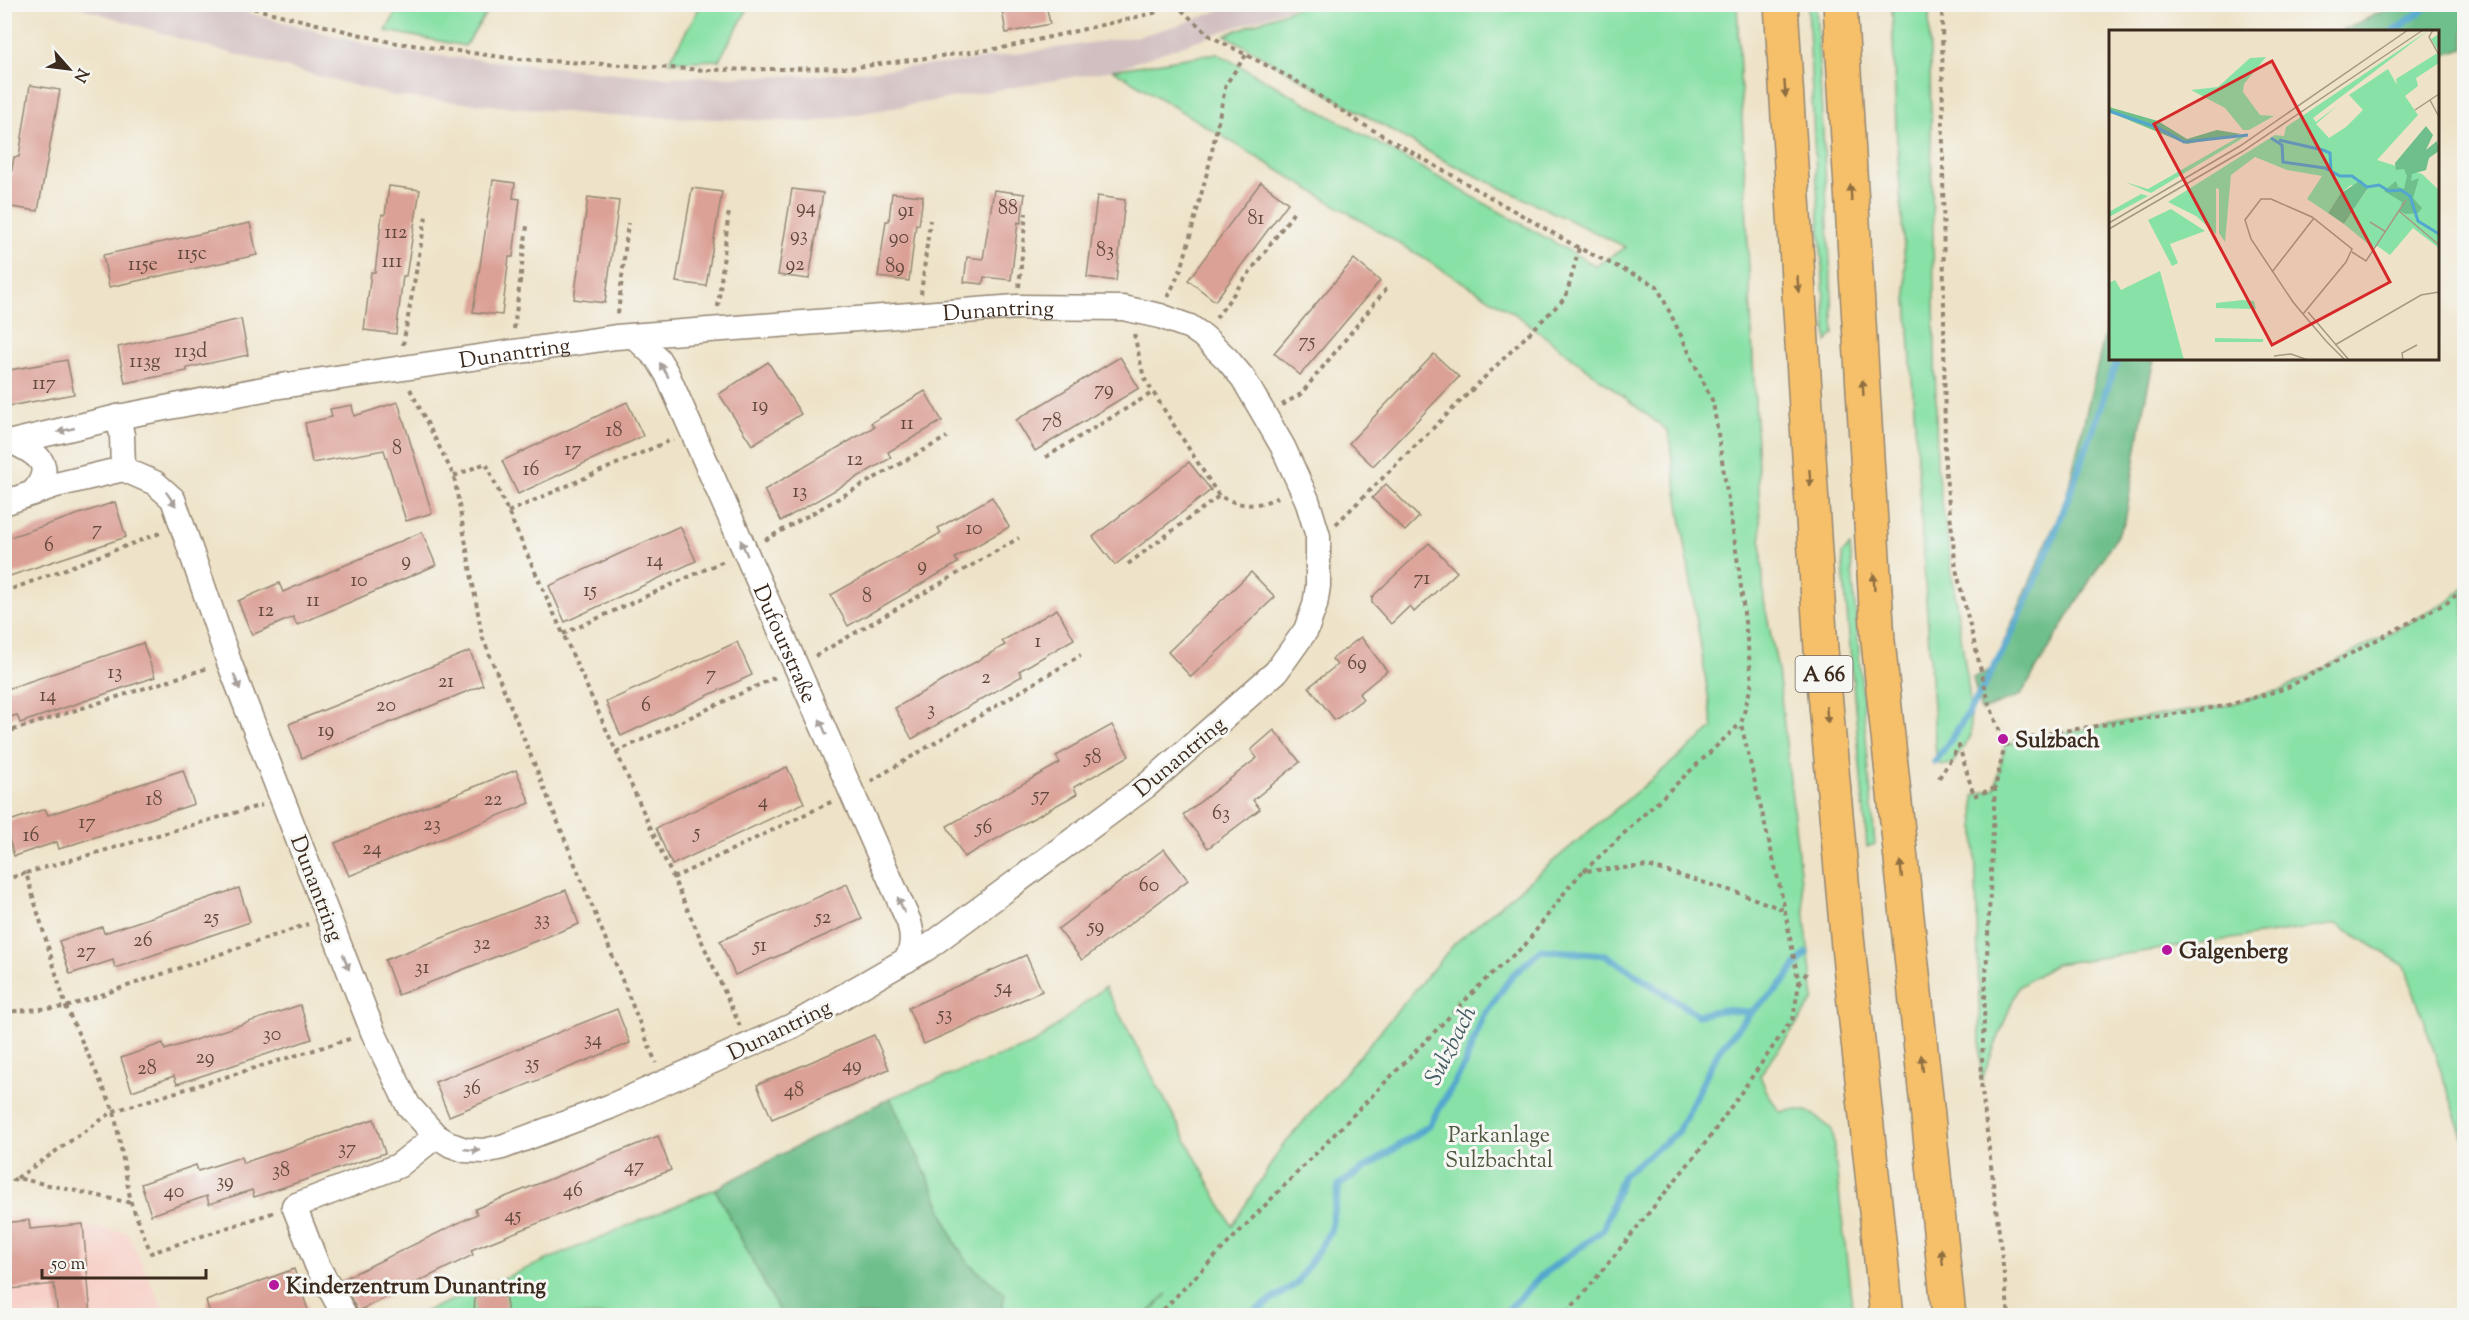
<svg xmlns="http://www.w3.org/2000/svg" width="2469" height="1320" font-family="'Sorts Mill Goudy',serif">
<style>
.built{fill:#f7d1c9}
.industrial{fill:#d2bfc1}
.green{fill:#88e1a6;stroke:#628662;stroke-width:1.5}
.forest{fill:#6ebf8b;stroke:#547454;stroke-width:1.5}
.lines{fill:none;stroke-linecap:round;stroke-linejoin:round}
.stream{stroke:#53a7ce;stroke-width:7}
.building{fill:#dba096}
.minor-casing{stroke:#948673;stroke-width:27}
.highway-casing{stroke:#948673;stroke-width:36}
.path{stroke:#948673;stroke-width:4;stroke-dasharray:4.5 4.5;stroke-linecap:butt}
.minor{stroke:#fff;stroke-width:24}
.highway{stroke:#f6c06b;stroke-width:33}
.oneway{fill:#8f6e41}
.oneway2{fill:#a79f9a}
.poi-dot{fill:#b5179e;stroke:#f6f6f2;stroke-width:2}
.labels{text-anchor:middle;stroke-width:6;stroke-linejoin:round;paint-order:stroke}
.number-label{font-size:20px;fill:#63483c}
.shield{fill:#f6f6f2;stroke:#73675e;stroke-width:1.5}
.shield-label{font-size:21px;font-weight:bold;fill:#3b2a1e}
.street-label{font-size:22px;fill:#3b2a1e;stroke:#f6f6f2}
.poi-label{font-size:22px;font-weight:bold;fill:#3b2a1e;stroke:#f6f6f2;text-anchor:start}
.park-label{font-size:22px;fill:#4e5840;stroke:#f6f6f2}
.water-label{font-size:24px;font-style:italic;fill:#455c64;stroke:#f6f6f2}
.inset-river{fill:none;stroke:#53a7ce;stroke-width:3}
.inset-road{fill:none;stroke:#a69984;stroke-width:1.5}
.view{fill:#d62828;fill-opacity:0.15;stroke:#d62828;stroke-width:3}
.inset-edge{fill:none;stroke:#3b2a1e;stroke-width:3}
</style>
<rect width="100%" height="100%" fill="#f6f6f2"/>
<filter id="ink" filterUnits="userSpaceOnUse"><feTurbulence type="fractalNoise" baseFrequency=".0167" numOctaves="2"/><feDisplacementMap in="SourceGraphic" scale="12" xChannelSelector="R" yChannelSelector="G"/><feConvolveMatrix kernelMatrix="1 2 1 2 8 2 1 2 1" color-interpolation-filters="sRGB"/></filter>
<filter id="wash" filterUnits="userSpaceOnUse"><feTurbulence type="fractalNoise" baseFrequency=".008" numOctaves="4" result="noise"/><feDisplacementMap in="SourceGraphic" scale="24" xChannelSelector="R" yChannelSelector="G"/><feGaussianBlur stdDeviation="1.35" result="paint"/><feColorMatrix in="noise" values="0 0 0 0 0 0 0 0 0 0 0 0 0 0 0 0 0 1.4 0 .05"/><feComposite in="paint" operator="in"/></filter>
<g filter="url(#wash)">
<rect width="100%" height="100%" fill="#eee3c8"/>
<path class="built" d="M 5,1216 L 127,1232 L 166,1315 L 5,1316 Z"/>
<path class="industrial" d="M 72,5 L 219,5 L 391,51 L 659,77 L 812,76 L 953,63 L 1139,36 L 1179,25 L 1234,5 L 1298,5 L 1113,70 L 811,122 L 596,115 L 394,96 L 201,45 Z"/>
<g class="green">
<path d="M 400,5 L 400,4 L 492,5 L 465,46 L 386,31 Z"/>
<path d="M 701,5 L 750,5 L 719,60 L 669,62 Z"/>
<path d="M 1303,5 L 1737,5 L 1764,601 L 1778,670 L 1814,1000 L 1760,1075 L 1765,1088 L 1779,1112 C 1807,1106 1812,1112 1832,1130 L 1853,1315 L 1148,1315 L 1167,1294 L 1146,1315 L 1002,1315 L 1004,1293 L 968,1263 L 955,1243 L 934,1191 L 890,1098 L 1035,1043 L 1105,987 L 1232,1226 L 1281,1148 L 1455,943 L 1713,728 L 1668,431 L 1517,315 L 1113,70 L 1217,53 L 1596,266 L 1626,247 L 1445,161 L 1225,35 Z"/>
<path d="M 1808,5 L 1816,5 L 1834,334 L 1827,342 L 1814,140 Z"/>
<path d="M 1892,5 L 1929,5 L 1937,469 L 1969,692 L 1971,736 L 1952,764 L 1941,766 L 1936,755 L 1896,126 Z"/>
<path d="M 1850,546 L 1875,844 L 1867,847 L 1842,554 Z"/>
<path d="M 2464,588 L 2464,1139 L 2405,966 L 2337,924 L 2056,964 L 2018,987 L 1981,1082 L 1974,796 L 1995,788 L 2005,745 L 2146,717 L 2224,706 L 2284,689 L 2448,602 Z"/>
<path d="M 715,1189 L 781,1315 L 414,1316 Z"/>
</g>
<g class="forest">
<path d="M 2398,4 L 2464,5 L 2464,49 L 2438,57 L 2438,32 L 2341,31 Z"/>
<path d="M 2110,312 L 2110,358 L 2154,359 L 2144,405 L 2125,522 L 2021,695 L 1981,711 L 1973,678 L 1992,669 L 2066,498 Z"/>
<path d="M 890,1098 L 934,1191 L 955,1243 L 968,1263 L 1004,1293 L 1002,1315 L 781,1315 L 715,1189 Z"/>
</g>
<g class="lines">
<g class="stream">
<path d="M 2393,32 L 2430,4"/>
<path d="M 1935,762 C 2022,645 2069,495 2118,358"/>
<path d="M 1248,1316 L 1296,1284 L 1330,1232 L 1339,1185 L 1429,1126 L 1464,1066 L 1483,1017 L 1512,976 L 1541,950 L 1606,955 L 1698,1015 L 1721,1010 L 1751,1012 L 1777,990 L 1806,953"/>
<path d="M 1502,1316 L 1541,1276 L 1603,1230 L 1623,1175 L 1678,1132 L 1718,1052 L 1751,1012"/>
</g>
</g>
<g id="blocks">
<g class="building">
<path d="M 1001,4 L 1046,4 L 1050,24 L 1006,33 Z"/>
<path d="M 30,85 L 60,90 L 38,211 L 4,206 L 4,174 L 11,175 L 14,157 L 19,157 Z"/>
<path d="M 493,180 L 515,183 L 513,198 L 520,199 L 513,257 L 509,257 L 502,315 L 473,312 Z"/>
<path d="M 1261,182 L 1288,203 L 1215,301 L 1188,280 Z"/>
<path d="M 389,186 L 420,190 L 406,276 L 403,276 L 396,334 L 364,330 L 371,272 L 375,272 L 382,214 L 385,215 Z"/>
<path d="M 692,188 L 722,192 L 706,286 L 676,282 Z"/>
<path d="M 792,189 L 823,193 L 809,279 L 778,275 Z"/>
<path d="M 994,190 L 1025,194 L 1021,223 L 1018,222 L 1011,280 L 984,277 L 983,284 L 964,282 L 967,257 L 983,259 Z"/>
<path d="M 892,193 L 923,196 L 919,225 L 916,224 L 909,281 L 878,277 L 886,221 L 889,221 Z"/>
<path d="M 1097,196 L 1125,200 L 1116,281 L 1087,277 Z"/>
<path d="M 588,197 L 619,201 L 605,303 L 574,299 Z"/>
<path d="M 250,223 L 257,255 L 109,287 L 103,255 Z"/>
<path d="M 1354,259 L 1380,281 L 1300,375 L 1274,353 Z"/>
<path d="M 241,319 L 248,355 L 187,368 L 187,371 L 125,383 L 118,347 Z"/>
<path d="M 1434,354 L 1459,377 L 1373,466 L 1349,443 Z"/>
<path d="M 1120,357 L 1139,388 L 1035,451 L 1016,420 Z"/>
<path d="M 67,360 L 74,394 L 4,407 L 4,371 Z"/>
<path d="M 768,362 L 801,414 L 752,445 L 719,394 Z"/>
<path d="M 925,391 L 942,421 L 888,452 L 891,458 L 781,521 L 764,490 L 874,427 L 871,423 Z"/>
<path d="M 398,402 L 432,513 L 406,521 L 384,450 L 312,463 L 305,423 L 332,417 L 330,409 L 352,405 L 354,416 Z"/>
<path d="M 627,402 L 643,436 L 518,494 L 502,461 Z"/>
<path d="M 1189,462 L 1211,490 L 1115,565 L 1093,537 Z"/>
<path d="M 1386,484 L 1419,517 L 1405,531 L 1372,498 Z"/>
<path d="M 992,497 L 1009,527 L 955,558 L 958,563 L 848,626 L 831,595 L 941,533 L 938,528 Z"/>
<path d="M 115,502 L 126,537 L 4,578 L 4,539 Z"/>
<path d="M 680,526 L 696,561 L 565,622 L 549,586 Z"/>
<path d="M 422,532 L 436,565 L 297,625 L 293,617 L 252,635 L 238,601 L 279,583 L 283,592 Z"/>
<path d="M 1429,543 L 1457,572 L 1414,612 L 1410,606 L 1391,624 L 1372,603 L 1372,597 Z"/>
<path d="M 1251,572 L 1275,597 L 1191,677 L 1168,652 Z"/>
<path d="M 1057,609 L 1074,639 L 1019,671 L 1022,676 L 912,739 L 895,708 L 1005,645 L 1002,641 Z"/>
<path d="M 1361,637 L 1387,671 L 1359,694 L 1363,699 L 1335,720 L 1309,687 L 1337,665 L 1332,659 Z"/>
<path d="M 737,642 L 752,675 L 621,736 L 606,702 Z"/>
<path d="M 143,643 L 155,677 L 20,723 L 17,715 L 4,719 L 4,690 Z"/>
<path d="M 470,651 L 483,685 L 302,758 L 289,724 Z"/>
<path d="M 1112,725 L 1129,756 L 1074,787 L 1077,794 L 964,857 L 947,826 L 1060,763 L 1056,756 Z"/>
<path d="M 1274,730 L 1300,762 L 1253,800 L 1260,809 L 1208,848 L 1183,815 L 1257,758 L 1251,750 Z"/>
<path d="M 787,767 L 804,803 L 672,865 L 656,828 Z"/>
<path d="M 183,770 L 194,804 L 59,849 L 57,842 L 14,856 L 4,823 L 45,809 L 48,815 Z"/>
<path d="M 516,770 L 530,803 L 349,876 L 335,843 Z"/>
<path d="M 1164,849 L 1188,880 L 1082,960 L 1058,929 Z"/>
<path d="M 847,884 L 862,919 L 735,975 L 720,941 Z"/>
<path d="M 239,888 L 250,922 L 115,968 L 113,960 L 70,974 L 59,941 L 102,927 L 104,933 Z"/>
<path d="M 566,890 L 579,924 L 398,995 L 385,960 Z"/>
<path d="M 1026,955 L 1042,991 L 924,1044 L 908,1008 Z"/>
<path d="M 300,1005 L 312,1039 L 177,1084 L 174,1076 L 132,1091 L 121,1058 L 163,1043 L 165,1050 Z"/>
<path d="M 617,1009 L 630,1043 L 449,1116 L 435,1082 Z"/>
<path d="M 874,1035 L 889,1069 L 772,1119 L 757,1085 Z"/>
<path d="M 374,1119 L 385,1153 L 254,1197 L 252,1190 L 209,1204 L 207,1196 L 151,1215 L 141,1184 L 196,1165 L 198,1171 L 241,1157 L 243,1163 Z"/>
<path d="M 658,1136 L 671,1170 L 471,1250 L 473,1255 L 358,1311 L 341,1280 L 477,1214 L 475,1209 Z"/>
<path d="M 29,1220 L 30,1229 L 83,1224 L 91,1316 L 58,1316 L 54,1284 L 11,1289 L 4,1223 Z"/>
<path d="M 294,1269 L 310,1316 L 211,1316 L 206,1301 Z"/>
<path d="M 505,1292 L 508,1316 L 474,1316 L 475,1296 Z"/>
</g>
</g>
</g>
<g filter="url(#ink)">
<use href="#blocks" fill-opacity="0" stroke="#948673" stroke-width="1.5"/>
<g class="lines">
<defs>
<g id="minor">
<path id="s1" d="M 634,336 L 658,359 L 667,374 L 909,922 C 913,937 913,946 907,960"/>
<path d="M 118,417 L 122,435 L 123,469"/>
<path d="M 13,442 C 40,455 55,465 33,493"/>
<path id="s2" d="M 4,444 L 118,417 L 274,387 L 616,337 L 1017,307 L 1123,308 L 1160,316 L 1190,327 L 1203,336 L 1227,359 L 1243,378 L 1283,447 L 1307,500 L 1318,536 L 1318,586 L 1315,605 L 1306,630 L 1276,672 L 1146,786 L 927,948 L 792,1026 L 609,1107 L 502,1147 L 484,1151 L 465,1150 L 451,1145 L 436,1136 L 408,1105 L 373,1032 L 229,662 L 173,499 L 155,483 L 123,469 L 56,485 L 4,503"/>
<path d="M 345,1316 L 317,1265 L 294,1206 L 398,1166 L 436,1136"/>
</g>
<g id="highway">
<path d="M 1781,4 L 1821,649 L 1848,946 L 1887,1316"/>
<path d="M 1840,4 L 1878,641 L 1949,1316"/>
</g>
</defs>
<use href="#minor" class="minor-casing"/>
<use href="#highway" class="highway-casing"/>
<g class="path">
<path d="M 236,4 L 390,42 L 517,59 L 706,70 L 849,68 L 1002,48 L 1154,13 L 1168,4"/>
<path d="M 1175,4 L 1210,36 L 1293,79 L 1359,122 L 1579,248 L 1657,286 L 1713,402 L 1739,570 L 1752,682 L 1741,724 L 1782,896 L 1799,984 L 1793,1018 L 1710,1137 L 1580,1298 L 1563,1316"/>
<path d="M 1942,4 L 1945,467 L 1956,569 L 1989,703 L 2005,745 L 1995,788 L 1981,1082 L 2009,1316"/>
<path d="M 1019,287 L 1026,213"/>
<path d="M 921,294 L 930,220"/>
<path d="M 1168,297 L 1182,267 L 1209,165 L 1226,84 L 1246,55"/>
<path d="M 718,307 L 729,210"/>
<path d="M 618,314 L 628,223"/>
<path d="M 1216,318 L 1294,212"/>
<path d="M 514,329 L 527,226"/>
<path d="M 1134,334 L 1144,378 L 1219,496"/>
<path d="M 403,345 L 426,216"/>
<path d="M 410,389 L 454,476 L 482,636 L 656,1063"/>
<path d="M 1282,405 L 1301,394 L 1387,288"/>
<path d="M 1046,457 L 1152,393"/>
<path d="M 454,476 L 486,463 L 740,1026"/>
<path d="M 508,512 L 673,439"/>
<path d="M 1336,524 L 1566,297 L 1579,248"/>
<path d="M 765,540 L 947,437"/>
<path d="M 1128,564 L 1219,496 C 1245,508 1256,507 1281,496"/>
<path d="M 4,592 L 163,532"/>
<path d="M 563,634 L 726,560"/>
<path d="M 815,656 L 1019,538"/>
<path d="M 4,733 L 208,668"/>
<path d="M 2005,745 L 2044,734 L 2225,706 L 2284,689 L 2448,602 L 2464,588"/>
<path d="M 616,752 L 776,677"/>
<path d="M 1939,778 L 1959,746 L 1974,796 L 1995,788"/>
<path d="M 871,781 L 1081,655"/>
<path d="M 1584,871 L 1740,724"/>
<path d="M 26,873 L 262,805"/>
<path d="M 673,878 L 833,801"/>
<path d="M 4,880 L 26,873 L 66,1007 L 114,1111 L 131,1203 L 151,1253 L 275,1212"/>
<path d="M 1799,984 L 1808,971"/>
<path d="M 4,1012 L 66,1007 L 308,924"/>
<path d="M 17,1178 L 114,1111 L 353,1038"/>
<path d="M 4,1185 L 17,1178 L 131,1203"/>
<path d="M 1157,1316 L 1488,977 L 1525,945 L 1568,888 L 1583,871 L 1648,866 L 1739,893 L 1784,910"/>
</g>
<use href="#minor" class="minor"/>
<use href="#highway" class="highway"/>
</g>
<defs><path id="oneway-solid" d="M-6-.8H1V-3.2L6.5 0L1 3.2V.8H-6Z" transform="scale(1.5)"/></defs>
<g class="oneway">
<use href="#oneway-solid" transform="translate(1785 89) rotate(86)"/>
<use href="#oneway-solid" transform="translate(1851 193) rotate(-93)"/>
<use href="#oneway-solid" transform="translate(1798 284) rotate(86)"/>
<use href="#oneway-solid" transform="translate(1863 388) rotate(-93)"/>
<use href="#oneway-solid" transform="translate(1810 478) rotate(86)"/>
<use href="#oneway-solid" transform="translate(1874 582) rotate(-93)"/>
<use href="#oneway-solid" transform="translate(1827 715) rotate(85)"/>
<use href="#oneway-solid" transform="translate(1901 869) rotate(-96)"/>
<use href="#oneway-solid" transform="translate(1922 1063) rotate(-96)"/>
<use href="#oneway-solid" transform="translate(1942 1257) rotate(-96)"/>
</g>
<g class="oneway2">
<use href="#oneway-solid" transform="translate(664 370) rotate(-121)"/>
<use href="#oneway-solid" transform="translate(66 430) rotate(167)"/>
<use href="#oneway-solid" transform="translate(171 499) rotate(55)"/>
<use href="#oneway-solid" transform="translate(744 548) rotate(-114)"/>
<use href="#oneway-solid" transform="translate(237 682) rotate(68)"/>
<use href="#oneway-solid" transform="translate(823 727) rotate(-114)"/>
<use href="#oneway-solid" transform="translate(901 905) rotate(-114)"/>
<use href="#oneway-solid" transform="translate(346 962) rotate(69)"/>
<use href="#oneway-solid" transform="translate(472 1150) rotate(6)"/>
</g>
</g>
<g class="poi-dot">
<circle cx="2003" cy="739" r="6"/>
<circle cx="2167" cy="950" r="6"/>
<circle cx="274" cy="1285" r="6"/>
</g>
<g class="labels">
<g class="number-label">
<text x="806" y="213">94</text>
<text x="1008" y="214">88</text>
<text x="906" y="216">91</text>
<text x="1256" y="224">81</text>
<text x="396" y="238">112</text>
<text x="799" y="241">93</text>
<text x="899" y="243">90</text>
<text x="1105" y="256">83</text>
<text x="192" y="259">115c</text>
<text x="392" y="267">111</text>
<text x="143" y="270">115e</text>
<text x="795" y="270">92</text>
<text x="895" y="272">89</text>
<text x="1307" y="347">75</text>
<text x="191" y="357">113d</text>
<text x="145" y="367">113g</text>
<text x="44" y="389">117</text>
<text x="1104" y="395">79</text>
<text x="760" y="411">19</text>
<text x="1052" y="427">78</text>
<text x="907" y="429">11</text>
<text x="614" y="436">18</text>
<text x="397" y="454">8</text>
<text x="573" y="455">17</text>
<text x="855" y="465">12</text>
<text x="531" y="475">16</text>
<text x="800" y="497">13</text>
<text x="974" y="534">10</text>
<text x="97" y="535">7</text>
<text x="49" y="551">6</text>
<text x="406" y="566">9</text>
<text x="655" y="566">14</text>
<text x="922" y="571">9</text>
<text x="1422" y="584">71</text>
<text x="359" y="586">10</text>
<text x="590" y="596">15</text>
<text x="867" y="602">8</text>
<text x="313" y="606">11</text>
<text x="266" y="616">12</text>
<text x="1038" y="647">1</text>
<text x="1357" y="669">69</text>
<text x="115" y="678">13</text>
<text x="711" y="680">7</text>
<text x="986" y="683">2</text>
<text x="446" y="687">21</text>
<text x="48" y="701">14</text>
<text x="386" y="711">20</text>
<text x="646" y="711">6</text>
<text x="931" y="715">3</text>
<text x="326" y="736">19</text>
<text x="1093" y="763">58</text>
<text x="1041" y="801">57</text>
<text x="154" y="805">18</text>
<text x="493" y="805">22</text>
<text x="763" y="807">4</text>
<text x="1221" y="819">63</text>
<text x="87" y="828">17</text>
<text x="432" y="830">23</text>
<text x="984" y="833">56</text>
<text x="697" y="838">5</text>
<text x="31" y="841">16</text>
<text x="372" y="854">24</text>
<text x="1149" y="891">60</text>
<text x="211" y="923">25</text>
<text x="823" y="923">52</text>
<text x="542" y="925">33</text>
<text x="1096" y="932">59</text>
<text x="143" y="946">26</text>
<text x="482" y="949">32</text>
<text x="760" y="951">51</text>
<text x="86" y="957">27</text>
<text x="422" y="973">31</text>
<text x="1004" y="993">54</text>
<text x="945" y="1020">53</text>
<text x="272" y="1040">30</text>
<text x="593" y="1045">34</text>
<text x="205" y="1063">29</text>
<text x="532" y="1069">35</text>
<text x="852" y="1071">49</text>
<text x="147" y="1074">28</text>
<text x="472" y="1094">36</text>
<text x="794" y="1096">48</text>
<text x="347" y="1154">37</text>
<text x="634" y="1172">47</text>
<text x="281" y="1176">38</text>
<text x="225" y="1187">39</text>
<text x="573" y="1196">46</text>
<text x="174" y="1197">40</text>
<text x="513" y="1221">45</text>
</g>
<rect class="shield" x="1795.5" y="656" width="57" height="36" rx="4.5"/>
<g class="shield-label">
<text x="1824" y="681">A 66</text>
</g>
<g class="street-label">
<text dy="8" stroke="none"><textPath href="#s2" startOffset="1005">Dunantring</textPath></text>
<text dy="8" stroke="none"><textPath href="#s2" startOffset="519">Dunantring</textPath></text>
<text dy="8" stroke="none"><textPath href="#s1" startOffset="345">Dufourstraße</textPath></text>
<text transform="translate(1179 756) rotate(-40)" y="8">Dunantring</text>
<text transform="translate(318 888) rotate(69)" y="8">Dunantring</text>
<text transform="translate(779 1029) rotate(-26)" y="8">Dunantring</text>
</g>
<g class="poi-label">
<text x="2015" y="747">Sulzbach</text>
<text x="2179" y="958">Galgenberg</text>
<text x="286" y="1293">Kinderzentrum Dunantring</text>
</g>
<g class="park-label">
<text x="1499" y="1142">Parkanlage<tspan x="1499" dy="25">Sulzbachtal</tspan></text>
</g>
<g class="water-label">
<text transform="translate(1450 1045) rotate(-63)" y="8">Sulzbach</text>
</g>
</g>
<g transform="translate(2109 30)">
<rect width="330" height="330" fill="#eee3c8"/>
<path d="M 320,0 L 204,88 L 207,92 L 229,75 L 207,94 L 220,108 L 237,97 L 254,80 L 240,65 L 279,39 L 288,55 L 287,49 L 330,22 L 322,9 L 330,4 L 330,33 L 307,48 L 309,56 L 296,66 L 309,85 L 268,130 L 313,144 L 330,160 L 330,218 L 304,198 L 281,225 L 267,215 L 264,218 L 235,194 L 258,160 L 242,155 L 231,164 L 219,183 L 198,169 L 213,146 L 178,140 L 146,127 L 122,145 L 116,212 L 110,203 L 110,159 L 107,158 L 107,204 L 87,186 L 59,172 L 166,105 L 175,106 L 177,97 ZM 157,27 L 135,54 L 134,62 L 151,85 L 165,86 L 140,100 L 134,100 L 116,78 L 82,60 L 109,57 L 141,28 ZM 135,104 L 139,105 L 42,163 L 16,152 L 39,159 ZM 32,164 L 39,166 L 0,187 L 0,182 ZM 62,179 L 96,201 L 61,214 L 69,233 L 63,236 L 39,190 ZM 51,241 L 75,330 L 0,330 L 0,253 L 6,250 L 12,260 ZM 134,270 L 145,271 L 147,279 L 107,278 L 107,273 ZM 106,308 L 154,309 L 154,312 L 106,312 Z" fill="#88e1a6"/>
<path d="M 0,77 L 49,91 L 78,109 L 108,100 L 132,104 L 78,114 L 0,82 ZM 317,96 L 324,105 L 317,120 L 328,111 L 330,121 L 320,128 L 317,140 L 303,144 L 302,151 L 310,148 L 304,168 L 313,178 L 309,183 L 297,184 L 291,181 L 293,172 L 275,161 L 287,151 L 289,157 L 295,159 L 298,146 L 295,139 L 287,140 L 286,133 ZM 252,150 L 259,158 L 235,194 L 219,183 L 231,164 Z" fill="#6ebf8b"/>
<path class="inset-river" d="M 0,81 L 47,97 L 75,112 L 139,105M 162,108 L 173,115 L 174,132 L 216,138 L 231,146 L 243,146 L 258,157 L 270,155 L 280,161 L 292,160 L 301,166 L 309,191 L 330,204M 170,110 L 214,120 L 221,123 L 222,141"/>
<path class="inset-road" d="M 324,0 L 320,7 L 330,25M 321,70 L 330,87M 306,80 L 330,64M 290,181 L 330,215M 261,192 L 277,202M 0,193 L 131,116 L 299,0M 0,199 L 134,121 L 314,0M 243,222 L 257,231 L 297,170M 163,242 L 205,188M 199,282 L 240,330M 194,284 L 237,232 L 243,219 L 203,187 L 162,169 L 152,169 L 136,190 L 142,209 L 184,272 L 194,284 L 217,311 L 236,330M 226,315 L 312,265 L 330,262M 165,326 L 182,324 L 199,330M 294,330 L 293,323 L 308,315"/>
<path class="view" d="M 163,31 L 281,252 L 163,315 L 45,94 Z"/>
<rect width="330" height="330" class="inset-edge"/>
</g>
<rect width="2469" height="1320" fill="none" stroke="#f6f6f2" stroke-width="24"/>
<g transform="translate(69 69) rotate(118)" stroke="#f6f6f2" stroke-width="4.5" paint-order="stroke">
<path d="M0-4.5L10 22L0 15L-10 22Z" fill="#3b2a1e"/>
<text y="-9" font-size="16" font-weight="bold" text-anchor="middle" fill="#3b2a1e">N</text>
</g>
<path d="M42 1269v9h164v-9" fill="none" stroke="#3b2a1e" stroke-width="3"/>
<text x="51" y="1269" font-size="18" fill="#3b2a1e" stroke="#f6f6f2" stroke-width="4.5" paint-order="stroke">50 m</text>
</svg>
